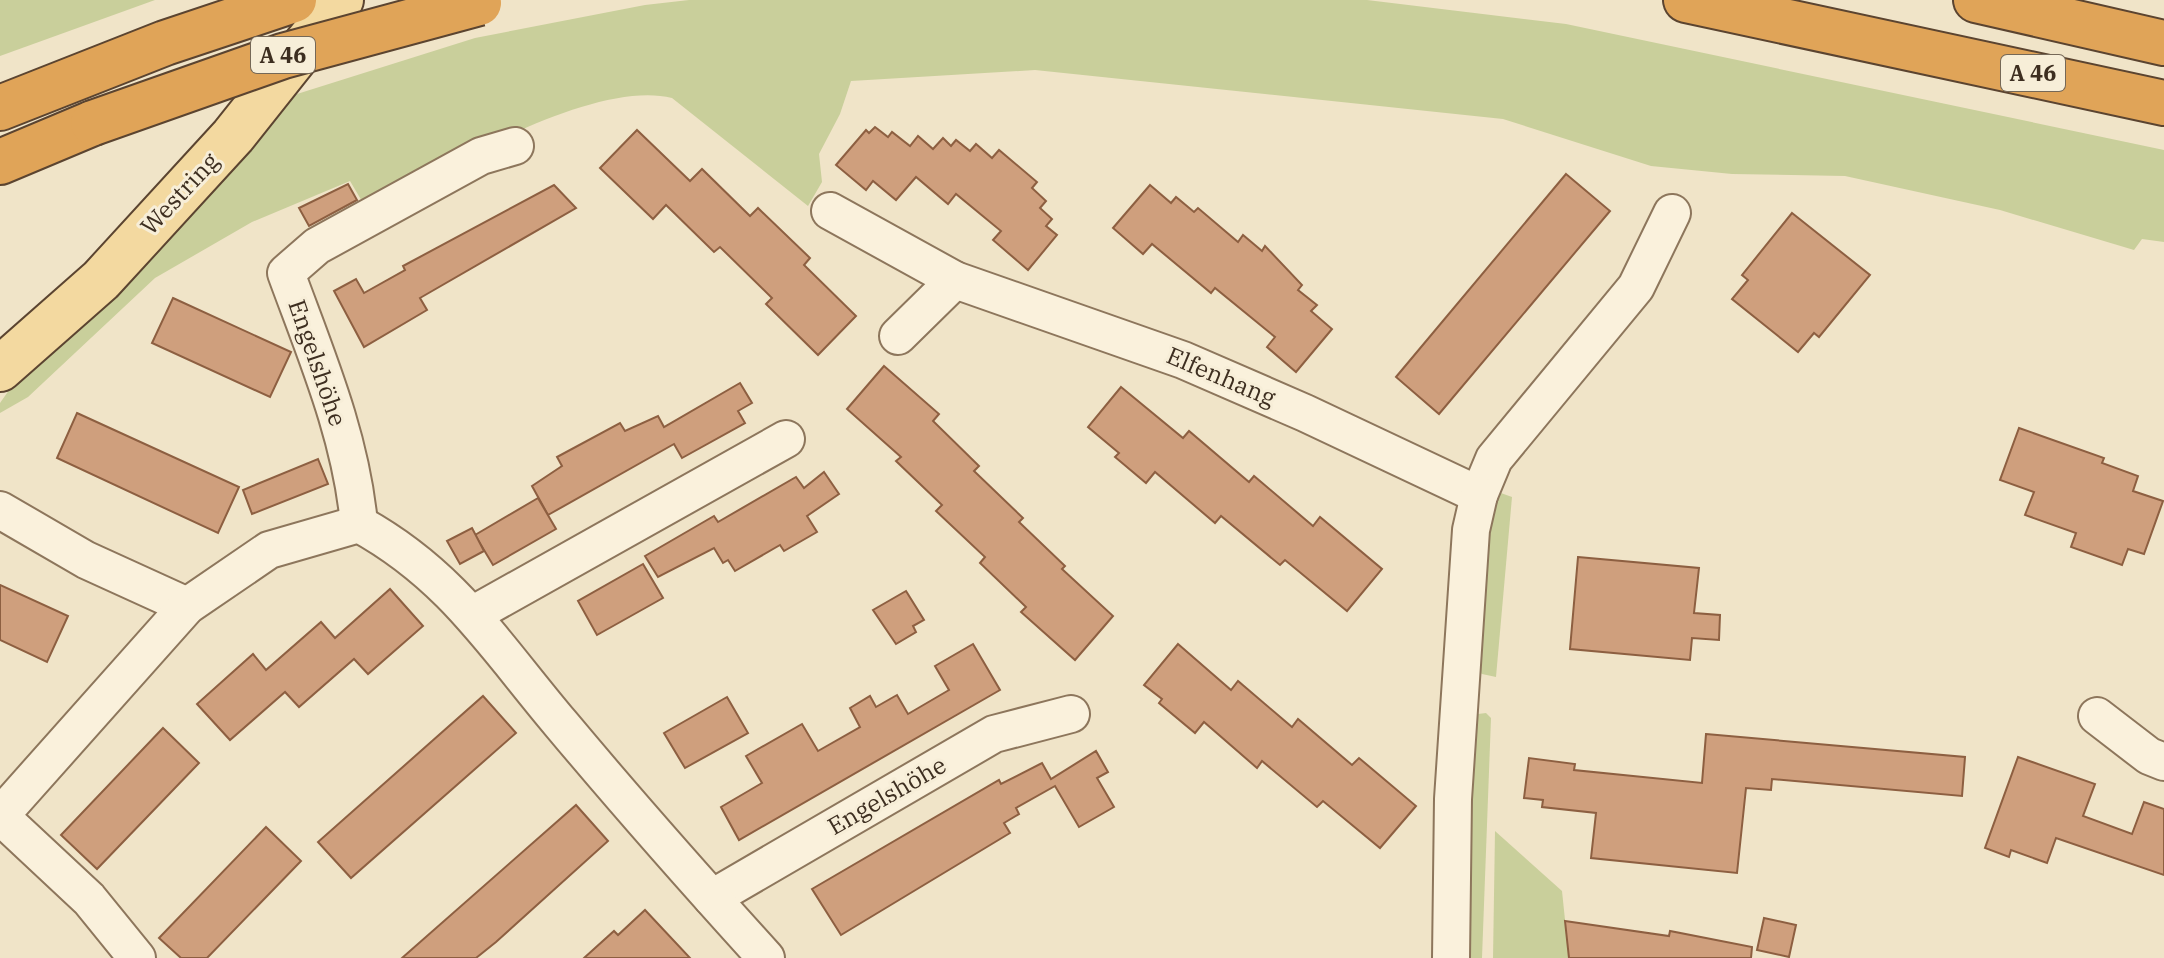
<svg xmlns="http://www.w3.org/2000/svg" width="2164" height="958" font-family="'IBM Plex Serif',serif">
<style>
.green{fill:#c9cf9b}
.building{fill:#cf9f7d;stroke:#8d5f41;stroke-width:2}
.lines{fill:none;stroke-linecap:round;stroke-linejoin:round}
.minor-casing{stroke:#8d765c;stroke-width:40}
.primary-casing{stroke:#5b4430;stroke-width:48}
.motorway-casing{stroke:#5b4430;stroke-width:48}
.minor{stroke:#faf1dc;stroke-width:36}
.primary{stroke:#f3d9a0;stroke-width:44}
.motorway{stroke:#e0a458;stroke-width:44}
.motorway-bridge-casing{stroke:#5b4430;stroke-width:48;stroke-linecap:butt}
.motorway-bridge{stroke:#e0a458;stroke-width:44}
.labels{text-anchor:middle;stroke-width:6;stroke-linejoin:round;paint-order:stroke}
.shield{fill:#f7eed8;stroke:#756857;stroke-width:2}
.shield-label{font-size:22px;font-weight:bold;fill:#3d2e20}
.street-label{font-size:24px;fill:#3d2e20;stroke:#f7eed8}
</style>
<rect width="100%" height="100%" fill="#f0e4c8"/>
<g class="green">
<path d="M 0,0 L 155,0 L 0,56 Z"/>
<path d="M 689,0 L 1367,0 L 1566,24 L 2164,150 L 2164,242 L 2142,239 L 2134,250 L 2000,210 L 1845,176 L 1732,174 L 1651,166 L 1503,119 L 1035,70 L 851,81 L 840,114 L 819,154 L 822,182 L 808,206 L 672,98 C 593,78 439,171 366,208 L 350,181 L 252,222 L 155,278 L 28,397 L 0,413 L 0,403 L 14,383 L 297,94 L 475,38 L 645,5 Z"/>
<path d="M 1498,492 L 1512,497 L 1496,677 L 1482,674 L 1475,668 L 1486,541 Z"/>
<path d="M 1486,713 L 1491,718 L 1482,958 L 1462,958 L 1471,723 L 1478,714 Z"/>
<path d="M 1495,831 L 1562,891 L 1569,958 L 1493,958 Z"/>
</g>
<g class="building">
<path d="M 875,127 L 888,137 L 892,132 L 910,146 L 918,136 L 933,149 L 943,138 L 951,146 L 956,140 L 970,151 L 976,144 L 992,158 L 999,150 L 1037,182 L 1032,188 L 1046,201 L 1040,208 L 1052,219 L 1046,226 L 1057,235 L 1028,270 L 993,240 L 1001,231 L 956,194 L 948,204 L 916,177 L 896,200 L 873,181 L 866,190 L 836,165 L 866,130 L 869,133 Z"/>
<path d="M 637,130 L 690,181 L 702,169 L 750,216 L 758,208 L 810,258 L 804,265 L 856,316 L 818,355 L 766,304 L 772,298 L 720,247 L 714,252 L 666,205 L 653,219 L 600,168 Z"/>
<path d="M 1566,174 L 1610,211 L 1439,414 L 1396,377 Z"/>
<path d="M 348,184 L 357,200 L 309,226 L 299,208 Z"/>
<path d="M 554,185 L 576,208 L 420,298 L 427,310 L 364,347 L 334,291 L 356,279 L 364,293 L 405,270 L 403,266 Z"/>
<path d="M 1150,185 L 1171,203 L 1176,197 L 1194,212 L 1198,208 L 1238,242 L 1243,235 L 1262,251 L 1265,246 L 1302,285 L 1298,290 L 1317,305 L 1311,311 L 1332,329 L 1296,372 L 1267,347 L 1275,337 L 1215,288 L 1211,293 L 1152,244 L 1143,254 L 1113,228 Z"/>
<path d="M 1792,213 L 1870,275 L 1819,337 L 1814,333 L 1798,352 L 1732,299 L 1748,280 L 1742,275 Z"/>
<path d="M 173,298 L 291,352 L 270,397 L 152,343 Z"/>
<path d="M 884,366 L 939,414 L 933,421 L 979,466 L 974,471 L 1023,518 L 1019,522 L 1065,566 L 1062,569 L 1113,616 L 1075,660 L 1021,612 L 1026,607 L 980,563 L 985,557 L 936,511 L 942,505 L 896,461 L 901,457 L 847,409 Z"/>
<path d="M 740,383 L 752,403 L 738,411 L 745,423 L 682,458 L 674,444 L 548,515 L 532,486 L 562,466 L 557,457 L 620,423 L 625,431 L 658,416 L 664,427 Z"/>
<path d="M 1121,387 L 1183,438 L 1189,431 L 1249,482 L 1254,476 L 1313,526 L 1320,517 L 1382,569 L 1347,611 L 1285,560 L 1280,565 L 1221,516 L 1215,523 L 1155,472 L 1146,483 L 1115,457 L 1119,453 L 1088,427 Z"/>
<path d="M 77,413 L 239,487 L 218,533 L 57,458 Z"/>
<path d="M 2019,428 L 2104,458 L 2102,463 L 2138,476 L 2133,491 L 2163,501 L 2144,554 L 2128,549 L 2122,565 L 2071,547 L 2076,533 L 2025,515 L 2034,492 L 2000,480 Z"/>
<path d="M 318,459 L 328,484 L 252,514 L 243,490 Z"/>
<path d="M 824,472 L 839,494 L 807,516 L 817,532 L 784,551 L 780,545 L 735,571 L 728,560 L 723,563 L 714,548 L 658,577 L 645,556 L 714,516 L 718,522 L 796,477 L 804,488 Z"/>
<path d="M 538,498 L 556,529 L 493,565 L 475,535 Z"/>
<path d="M 472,528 L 484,551 L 460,564 L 447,541 Z"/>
<path d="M 1578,557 L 1699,568 L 1694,613 L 1720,615 L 1719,640 L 1692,638 L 1690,660 L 1570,649 Z"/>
<path d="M 643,564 L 663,598 L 597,635 L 578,601 Z"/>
<path d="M 0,585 L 68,616 L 47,662 L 0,640 Z"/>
<path d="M 390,589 L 423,626 L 368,674 L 354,659 L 299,707 L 285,692 L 230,740 L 197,704 L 253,654 L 266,670 L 321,622 L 335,638 Z"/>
<path d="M 906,591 L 924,620 L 913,626 L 916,632 L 896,644 L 873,610 Z"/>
<path d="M 973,644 L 1000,690 L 739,840 L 721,807 L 762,783 L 746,756 L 802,724 L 818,751 L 860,727 L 850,708 L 870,696 L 876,707 L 897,695 L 908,714 L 949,690 L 935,666 Z"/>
<path d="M 1178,644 L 1231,690 L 1238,681 L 1292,727 L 1298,719 L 1352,765 L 1359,758 L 1416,806 L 1380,848 L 1323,801 L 1317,807 L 1262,761 L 1257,768 L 1204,722 L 1195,733 L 1159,703 L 1162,699 L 1144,685 Z"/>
<path d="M 483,696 L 516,733 L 351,878 L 318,842 Z"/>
<path d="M 727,697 L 748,733 L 685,768 L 664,733 Z"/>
<path d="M 163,728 L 199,763 L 97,869 L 61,835 Z"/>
<path d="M 1706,734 L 1965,757 L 1962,796 L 1772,779 L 1771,790 L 1746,788 L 1737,873 L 1591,858 L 1596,813 L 1542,807 L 1543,800 L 1524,798 L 1529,758 L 1575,764 L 1574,770 L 1702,783 Z"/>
<path d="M 1096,751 L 1108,772 L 1097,778 L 1114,807 L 1079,827 L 1055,786 L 1016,808 L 1019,814 L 1004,823 L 1010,833 L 841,935 L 812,889 L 999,780 L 1001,784 L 1042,763 L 1051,779 Z"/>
<path d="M 2018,757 L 2095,784 L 2083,816 L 2132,834 L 2144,802 L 2164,809 L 2164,875 L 2056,838 L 2047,863 L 2011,850 L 2009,857 L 1985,848 Z"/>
<path d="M 576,805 L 608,841 L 496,942 L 476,958 L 402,958 Z"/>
<path d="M 266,827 L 301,861 L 207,958 L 181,958 L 159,938 Z"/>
<path d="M 645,910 L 690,958 L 584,958 L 614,931 L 618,935 Z"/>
<path d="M 1764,918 L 1796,925 L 1789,957 L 1757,950 Z"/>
<path d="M 1565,921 L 1669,936 L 1670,931 L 1752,947 L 1751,958 L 1569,958 Z"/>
</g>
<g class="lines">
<defs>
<g id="minor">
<path d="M 830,211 L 955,280 L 1183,360 L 1305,413 L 1479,495 L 1494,459 L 1636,287 L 1672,213"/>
<path d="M 898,336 L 955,280"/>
<path d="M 0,510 L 86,560 L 187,606"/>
<path d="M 359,524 C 351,436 316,355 286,273 L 317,246 L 481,156 L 515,146"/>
<path d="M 472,615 L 786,439"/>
<path d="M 2097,716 L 2149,756 L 2164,762"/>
<path d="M 712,898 L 994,734 L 1071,714"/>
<path d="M 137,958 L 89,899 L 0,816 L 187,606 L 269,550 L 359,524 C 452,575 495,646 561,724 C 628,804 696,881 766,958"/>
<path d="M 1451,958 L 1453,799 L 1471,530 L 1479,495"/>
</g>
<path id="primary" d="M 0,369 L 101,280 L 233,136 L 341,0"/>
<g id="motorway">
<path d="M 1686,0 L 2164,103"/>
<path d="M 1976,0 L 2164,43"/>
<path d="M 0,108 L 165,43 L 294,0"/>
<path d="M 0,162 L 93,123"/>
</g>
</defs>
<use href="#minor" class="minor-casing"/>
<use href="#primary" class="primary-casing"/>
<use href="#motorway" class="motorway-casing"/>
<use href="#minor" class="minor"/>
<use href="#primary" class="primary"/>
<use href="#motorway" class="motorway"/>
<defs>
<path id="motorway-bridge" d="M 93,123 L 283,56 L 479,3"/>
</defs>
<use href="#motorway-bridge" class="motorway-bridge-casing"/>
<use href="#motorway-bridge" class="motorway-bridge"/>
</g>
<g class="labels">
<g class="shield">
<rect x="251" y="37" width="64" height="36" rx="6"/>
<rect x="2001" y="55" width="64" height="36" rx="6"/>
</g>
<g class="shield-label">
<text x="283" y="63">A 46</text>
<text x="2033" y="81">A 46</text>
</g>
<g class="street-label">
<text transform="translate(180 194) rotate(-47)" y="8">Westring</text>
<text transform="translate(317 363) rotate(71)" y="8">Engelshöhe</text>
<text transform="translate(1221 377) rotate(23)" y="8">Elfenhang</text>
<text transform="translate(887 796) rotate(-30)" y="8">Engelshöhe</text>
</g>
</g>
</svg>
